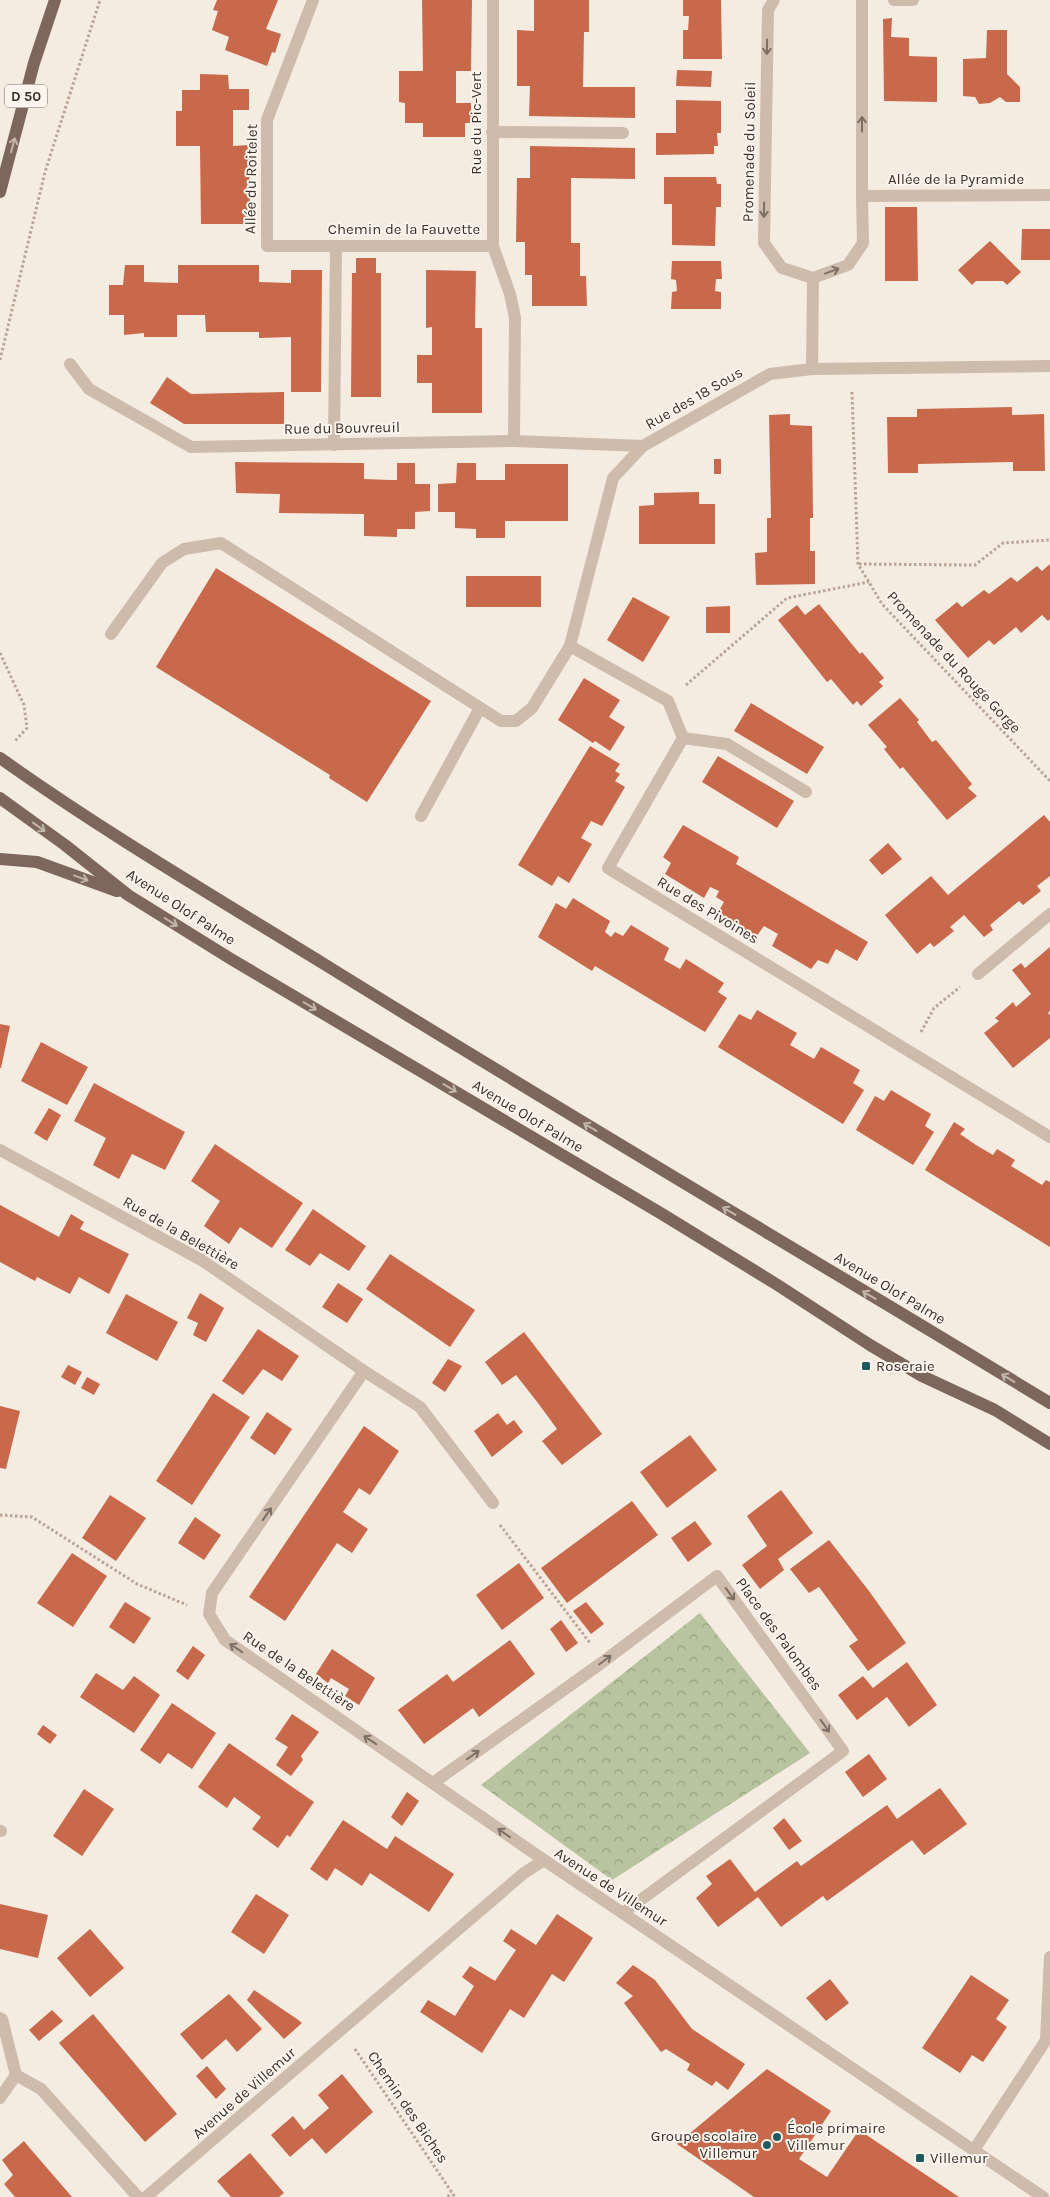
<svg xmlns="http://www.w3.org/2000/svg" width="1050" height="2197" font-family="Karla,sans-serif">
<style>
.park{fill:url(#park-crowns)}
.building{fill:#c8694b}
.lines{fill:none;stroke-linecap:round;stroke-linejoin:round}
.path{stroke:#b9a596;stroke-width:3;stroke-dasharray:2.5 2.5;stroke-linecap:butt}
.minor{stroke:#cdbbac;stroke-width:12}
.major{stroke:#7d675c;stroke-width:12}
.oneway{stroke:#7d6f65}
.oneway2{stroke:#c2b5ac}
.poi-dot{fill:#1f5a5e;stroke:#fbf5ee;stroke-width:2}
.labels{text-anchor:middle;stroke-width:4;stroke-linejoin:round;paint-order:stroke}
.shield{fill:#fbf5ee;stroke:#756b66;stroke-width:1}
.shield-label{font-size:14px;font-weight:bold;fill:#3b302b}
.street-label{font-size:15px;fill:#3b302b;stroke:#fbf5ee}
.poi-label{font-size:15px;fill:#3b302b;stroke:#fbf5ee;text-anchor:start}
</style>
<defs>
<pattern id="park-crowns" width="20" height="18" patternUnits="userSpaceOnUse" patternTransform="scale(1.25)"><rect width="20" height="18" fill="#b8c4a0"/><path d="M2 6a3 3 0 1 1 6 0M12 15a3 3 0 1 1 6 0" fill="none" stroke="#97a083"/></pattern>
</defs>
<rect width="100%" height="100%" fill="#f4ebe1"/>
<path class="park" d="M 700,1613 L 810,1753 L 612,1880 L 481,1785 Z"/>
<g class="building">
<path d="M 217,0 L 278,0 L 266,29 L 281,34 L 275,53 L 272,52 L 267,66 L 225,50 L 229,37 L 212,30 L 218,11 L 213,10 Z"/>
<path d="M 422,0 L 472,0 L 471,71 L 456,71 L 456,103 L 471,103 L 471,123 L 465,123 L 465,137 L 423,137 L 423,123 L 405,123 L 405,103 L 399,102 L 399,71 L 423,71 Z"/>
<path d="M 534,0 L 589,0 L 589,32 L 584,32 L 583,87 L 635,87 L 635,118 L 529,116 L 530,86 L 517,86 L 517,30 L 534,31 Z"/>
<path d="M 683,0 L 721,0 L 722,59 L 683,59 L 683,30 L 688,30 L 689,16 L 683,16 Z"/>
<path d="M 892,18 L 891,37 L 909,38 L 909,56 L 937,57 L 937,102 L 884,101 L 883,19 Z"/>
<path d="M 987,30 L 1007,30 L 1007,74 L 1020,87 L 1020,102 L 1006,102 L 1000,97 L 990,103 L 979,104 L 975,97 L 963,96 L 963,59 L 986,58 Z"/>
<path d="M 677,70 L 712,71 L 711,87 L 676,86 Z"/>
<path d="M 200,74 L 228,75 L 229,89 L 249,89 L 249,110 L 233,110 L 233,146 L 249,145 L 250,224 L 201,224 L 200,146 L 176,146 L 176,111 L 182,111 L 182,90 L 200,90 Z"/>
<path d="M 676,100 L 721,101 L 721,133 L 717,133 L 718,146 L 714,146 L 714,154 L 656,155 L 656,133 L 676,133 Z"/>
<path d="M 530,146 L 635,148 L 635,179 L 571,178 L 571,243 L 580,243 L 580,276 L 586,276 L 587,306 L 532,306 L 532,275 L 525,275 L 525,242 L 516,242 L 517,178 L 530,178 Z"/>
<path d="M 664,177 L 716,177 L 717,184 L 721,184 L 721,207 L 716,207 L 715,246 L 672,245 L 672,204 L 664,204 Z"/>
<path d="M 885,207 L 917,207 L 918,281 L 885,281 Z"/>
<path d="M 1022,229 L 1050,229 L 1050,260 L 1021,260 Z"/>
<path d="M 990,241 L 1021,272 L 1007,285 L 1003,281 L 976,281 L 972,285 L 958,270 Z"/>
<path d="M 356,258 L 376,258 L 376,273 L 381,273 L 381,397 L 351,397 L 352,273 L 356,273 Z"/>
<path d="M 672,261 L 721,261 L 722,279 L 716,279 L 715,291 L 721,292 L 721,309 L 671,309 L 672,292 L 677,291 L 676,280 L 671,279 Z"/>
<path d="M 125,265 L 144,265 L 144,282 L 178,283 L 178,265 L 259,265 L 259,282 L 291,283 L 291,270 L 322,270 L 321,392 L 291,392 L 291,337 L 259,338 L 259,332 L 206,332 L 205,315 L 177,315 L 177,337 L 144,337 L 144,333 L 124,335 L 124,315 L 109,315 L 109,285 L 123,285 Z"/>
<path d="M 426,270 L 476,271 L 475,328 L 482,328 L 482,413 L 432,413 L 432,383 L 417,383 L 417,355 L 432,355 L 432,327 L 426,328 Z"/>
<path d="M 167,377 L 191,394 L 284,392 L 284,424 L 184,424 L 150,403 Z"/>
<path d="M 1012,407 L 1012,415 L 1044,414 L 1045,471 L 1013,471 L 1013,462 L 918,464 L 918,473 L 888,473 L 887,417 L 917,417 L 917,409 Z"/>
<path d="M 790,414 L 790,425 L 812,426 L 813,518 L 810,518 L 810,551 L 815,551 L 815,584 L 756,585 L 755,553 L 767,552 L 767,518 L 771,518 L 769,415 Z"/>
<rect x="714" y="459" width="7" height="15"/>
<path d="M 235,462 L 364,463 L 364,479 L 390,480 L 397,480 L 397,463 L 415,463 L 415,484 L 430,484 L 430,511 L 415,512 L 415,529 L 397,529 L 397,537 L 364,536 L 364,514 L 279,513 L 280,494 L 236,493 Z"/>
<path d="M 457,463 L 476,463 L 476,480 L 505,480 L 505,464 L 568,464 L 568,521 L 505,521 L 505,538 L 476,538 L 476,529 L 455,528 L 455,512 L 438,512 L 438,484 L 456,483 Z"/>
<path d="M 699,492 L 699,504 L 715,504 L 715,544 L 639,544 L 639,506 L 654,505 L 654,493 Z"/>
<path d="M 1050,564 L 1050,619 L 1048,621 L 1042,615 L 1021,633 L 1016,627 L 994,645 L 989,640 L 968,658 L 935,620 L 957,602 L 962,607 L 984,590 L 989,594 L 1011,577 L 1017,582 L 1037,566 L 1042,571 Z"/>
<path d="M 216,568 L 431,701 L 367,802 L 329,778 L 330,775 L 156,667 Z"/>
<rect x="466" y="576" width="75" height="31"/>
<path d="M 633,597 L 670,617 L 643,662 L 607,640 Z"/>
<path d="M 819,604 L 860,654 L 862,652 L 884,678 L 879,682 L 883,686 L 861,706 L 857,701 L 853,705 L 831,679 L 827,682 L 778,620 L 797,605 L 805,615 Z"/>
<path d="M 730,606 L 730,633 L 706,633 L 706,607 Z"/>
<path d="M 584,678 L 620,700 L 609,717 L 625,727 L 610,751 L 595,741 L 593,743 L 558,720 Z"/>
<path d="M 900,698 L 919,720 L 917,722 L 932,742 L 936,740 L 972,784 L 968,788 L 977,796 L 947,820 L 903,767 L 900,769 L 884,749 L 887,747 L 868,725 Z"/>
<path d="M 751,703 L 824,747 L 807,774 L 734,731 Z"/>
<path d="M 590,746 L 620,764 L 615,771 L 620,774 L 615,781 L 625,787 L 602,826 L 591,821 L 581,838 L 592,844 L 569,883 L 558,876 L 552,886 L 518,865 Z"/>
<path d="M 718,756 L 794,801 L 777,828 L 702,782 Z"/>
<path d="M 1044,815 L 1050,822 L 1050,876 L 1037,886 L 1041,891 L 1023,905 L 1019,901 L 990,925 L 993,930 L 984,937 L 964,915 L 950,927 L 954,931 L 934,947 L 930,943 L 917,954 L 885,915 L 931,876 L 948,895 Z"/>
<path d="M 683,825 L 739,857 L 736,864 L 868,942 L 857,961 L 836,949 L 828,964 L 818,960 L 811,969 L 772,946 L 778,934 L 764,926 L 756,937 L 717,914 L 724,902 L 716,897 L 719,891 L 710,887 L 704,898 L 665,874 L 671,863 L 663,857 Z"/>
<path d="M 888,843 L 902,859 L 882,875 L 869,860 Z"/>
<path d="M 573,898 L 610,921 L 605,932 L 611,937 L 615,932 L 623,936 L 631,925 L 669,948 L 664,960 L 680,969 L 686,959 L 724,983 L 718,992 L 727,998 L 705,1032 L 595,966 L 592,971 L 538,937 L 556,903 L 566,909 Z"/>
<path d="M 1050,947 L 1050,1011 L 1048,1013 L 1050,1015 L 1050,1038 L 1013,1068 L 984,1033 L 999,1021 L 995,1018 L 1013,1002 L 1016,1007 L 1031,994 L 1012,970 L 1021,963 L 1025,968 Z"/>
<path d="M 757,1010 L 797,1033 L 790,1045 L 814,1059 L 821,1047 L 860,1070 L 853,1083 L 864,1090 L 843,1124 L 718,1047 L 739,1014 L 751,1020 Z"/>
<path d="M 0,1024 L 10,1026 L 1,1068 L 0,1068 Z"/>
<path d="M 41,1042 L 88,1067 L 67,1105 L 21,1081 Z"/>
<path d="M 94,1083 L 185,1132 L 165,1170 L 132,1154 L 119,1179 L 93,1165 L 106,1138 L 74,1121 Z"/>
<path d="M 891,1090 L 931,1114 L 925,1126 L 934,1132 L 913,1165 L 856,1130 L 875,1096 L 884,1101 Z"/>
<path d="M 49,1108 L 61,1115 L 47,1141 L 34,1133 Z"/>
<path d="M 954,1122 L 965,1129 L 960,1134 L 976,1145 L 993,1155 L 997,1149 L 1015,1160 L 1011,1166 L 1042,1185 L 1046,1180 L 1050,1182 L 1050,1247 L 925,1170 Z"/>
<path d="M 215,1144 L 303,1203 L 272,1248 L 240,1227 L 229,1244 L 204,1226 L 220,1201 L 191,1181 Z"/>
<path d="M 0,1205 L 59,1237 L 71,1214 L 84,1222 L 80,1229 L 129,1254 L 109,1294 L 79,1277 L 70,1294 L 37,1277 L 35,1281 L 0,1262 Z"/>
<path d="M 313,1209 L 366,1246 L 349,1271 L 320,1253 L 310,1266 L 285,1250 Z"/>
<path d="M 390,1254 L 475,1310 L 450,1347 L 366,1289 Z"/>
<path d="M 338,1283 L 363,1299 L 347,1323 L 322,1307 Z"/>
<path d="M 200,1293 L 224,1308 L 206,1342 L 193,1335 L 198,1323 L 187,1318 Z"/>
<path d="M 126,1294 L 178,1322 L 157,1361 L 106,1333 Z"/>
<path d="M 258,1329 L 299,1356 L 282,1381 L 263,1369 L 243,1395 L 222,1381 Z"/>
<path d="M 524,1332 L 602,1434 L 562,1465 L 542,1441 L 557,1429 L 538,1403 L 516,1375 L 502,1385 L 485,1362 Z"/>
<path d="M 448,1359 L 462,1366 L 445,1392 L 432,1383 Z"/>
<path d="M 68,1365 L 82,1372 L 75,1385 L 61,1377 Z"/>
<path d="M 87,1377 L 100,1384 L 94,1395 L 81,1388 Z"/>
<path d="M 213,1393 L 250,1417 L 192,1505 L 156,1481 Z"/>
<path d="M 0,1406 L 20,1411 L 6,1469 L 0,1468 Z"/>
<path d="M 267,1412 L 292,1429 L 275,1455 L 250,1438 Z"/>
<path d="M 498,1413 L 507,1425 L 514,1420 L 523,1432 L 492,1457 L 474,1431 Z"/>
<path d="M 364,1426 L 399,1451 L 370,1495 L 359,1488 L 343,1512 L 368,1529 L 352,1553 L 337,1543 L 285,1621 L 249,1597 Z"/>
<path d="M 690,1435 L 717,1470 L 667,1508 L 640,1472 Z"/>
<path d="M 781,1490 L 813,1533 L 778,1559 L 784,1570 L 760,1589 L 742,1565 L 767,1546 L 747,1516 Z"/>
<path d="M 110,1495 L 146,1518 L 116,1561 L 82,1538 Z"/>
<path d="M 632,1501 L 658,1535 L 567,1603 L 541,1568 Z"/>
<path d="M 195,1517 L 221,1535 L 204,1560 L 178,1543 Z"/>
<path d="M 695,1521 L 712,1544 L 688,1562 L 671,1538 Z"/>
<path d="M 829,1540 L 869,1591 L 906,1643 L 868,1671 L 849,1646 L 858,1640 L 819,1587 L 809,1593 L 790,1569 Z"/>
<path d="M 72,1553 L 107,1576 L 73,1627 L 37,1603 Z"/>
<path d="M 519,1563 L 544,1598 L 502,1630 L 476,1595 Z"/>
<path d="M 125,1602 L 151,1618 L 134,1644 L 109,1627 Z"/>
<path d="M 586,1602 L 604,1624 L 591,1634 L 573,1611 Z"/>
<path d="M 561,1620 L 578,1643 L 566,1652 L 550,1629 Z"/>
<path d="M 510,1640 L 535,1674 L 479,1717 L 473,1708 L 424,1744 L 398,1710 L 447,1674 L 453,1682 Z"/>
<path d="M 193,1646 L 205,1655 L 188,1680 L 176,1671 Z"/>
<path d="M 332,1649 L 375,1678 L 359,1705 L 345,1696 L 349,1689 L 331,1678 L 328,1683 L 316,1674 Z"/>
<path d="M 907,1662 L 937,1705 L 909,1727 L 887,1697 L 857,1720 L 838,1695 L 863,1676 L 873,1688 Z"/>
<path d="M 96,1673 L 123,1690 L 134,1676 L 160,1695 L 134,1733 L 80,1697 Z"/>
<path d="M 172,1703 L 216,1733 L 192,1769 L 168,1753 L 160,1764 L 140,1750 Z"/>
<path d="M 292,1714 L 319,1732 L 301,1756 L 303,1760 L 291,1776 L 276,1765 L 288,1747 L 275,1739 Z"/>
<path d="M 43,1725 L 57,1735 L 50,1744 L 37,1734 Z"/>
<path d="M 229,1743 L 314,1802 L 290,1837 L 287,1835 L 278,1848 L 252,1829 L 261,1817 L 234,1797 L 227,1808 L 198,1787 Z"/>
<path d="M 869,1754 L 887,1779 L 863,1797 L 845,1772 Z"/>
<path d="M 940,1788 L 967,1824 L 924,1855 L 912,1840 L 827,1901 L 823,1896 L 781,1927 L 758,1897 L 718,1927 L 696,1898 L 712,1884 L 706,1876 L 730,1859 L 755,1892 L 797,1861 L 801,1866 L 887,1805 L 897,1819 Z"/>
<path d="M 84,1789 L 114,1809 L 82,1856 L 53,1836 Z"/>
<path d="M 407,1792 L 419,1801 L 402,1826 L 391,1817 Z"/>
<path d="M 784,1818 L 802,1841 L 789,1850 L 773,1828 Z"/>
<path d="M 343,1820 L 387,1849 L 395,1836 L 454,1874 L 429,1912 L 370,1873 L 362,1886 L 335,1868 L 327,1881 L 310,1869 Z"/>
<path d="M 256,1894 L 289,1915 L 264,1954 L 231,1932 Z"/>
<path d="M 0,1904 L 48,1915 L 38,1958 L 0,1949 Z"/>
<path d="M 557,1914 L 593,1938 L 564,1982 L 552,1974 L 524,2018 L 510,2009 L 482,2053 L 420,2012 L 428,2000 L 455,2016 L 474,1986 L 462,1977 L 470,1966 L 495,1981 L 516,1950 L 503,1941 L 511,1929 L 536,1945 Z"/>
<path d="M 90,1929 L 124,1968 L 90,1997 L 57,1958 Z"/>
<path d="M 633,1965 L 655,1980 L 692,2029 L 745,2064 L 728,2090 L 716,2081 L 712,2086 L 687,2070 L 690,2064 L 666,2049 L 661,2052 L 624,2003 L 633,1996 L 616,1983 Z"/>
<path d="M 971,1975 L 1009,2000 L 996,2019 L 1007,2027 L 983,2062 L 972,2055 L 960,2073 L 922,2048 Z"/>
<path d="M 830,1979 L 849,2003 L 826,2021 L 806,1998 Z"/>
<path d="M 254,1990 L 297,2019 L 302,2023 L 284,2039 L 247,2000 Z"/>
<path d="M 229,1994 L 262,2029 L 237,2052 L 226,2039 L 202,2060 L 180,2034 Z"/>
<path d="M 52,2010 L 63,2021 L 39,2041 L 29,2030 Z"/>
<path d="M 93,2014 L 177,2114 L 145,2142 L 59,2043 Z"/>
<path d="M 207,2066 L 226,2089 L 216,2099 L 196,2076 Z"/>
<path d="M 767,2069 L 831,2111 L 799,2159 L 827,2177 L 859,2130 L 959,2197 L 754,2197 L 677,2144 Z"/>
<path d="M 342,2074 L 373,2112 L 326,2154 L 312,2138 L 290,2157 L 271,2135 L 293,2116 L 304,2130 L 329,2108 L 318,2095 Z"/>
<path d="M 24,2141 L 28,2146 L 72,2197 L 15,2197 L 4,2184 L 13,2175 L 2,2160 Z"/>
<path d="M 250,2153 L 284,2193 L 279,2197 L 231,2197 L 217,2181 Z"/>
</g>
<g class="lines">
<g class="path">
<path d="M 0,360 L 45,172 L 100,0"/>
<path d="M 852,392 L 858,564 L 882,604 L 1050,781"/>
<path d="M 859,564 L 975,565 L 1003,543 L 1050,540"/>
<path d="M 0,653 L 24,705 L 27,728 L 15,741"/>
<path d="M 686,685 L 787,598 L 869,582"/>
<path d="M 921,1032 L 934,1008 L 960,987"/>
<path d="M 0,1515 L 32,1517 L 137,1584 L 187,1605"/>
<path d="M 500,1525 L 590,1643"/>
<path d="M 355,2049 L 455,2197"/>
<path d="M 448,2197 L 451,2192"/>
</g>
<g class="minor">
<path d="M 313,0 L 267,120 L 267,246 L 493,246 L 510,294 L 515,318 L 514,441"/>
<path d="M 493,0 L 493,246"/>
<path d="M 774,0 L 768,10 L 764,243 L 782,268 L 813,278 L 848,265 L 863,243 L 862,196 L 862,0"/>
<path d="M 894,0 L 913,0"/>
<path d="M 492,132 L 623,133"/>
<path d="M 862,196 L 1050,195"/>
<path d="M 70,364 L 89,389 L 191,447 L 514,441 L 643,446"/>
<path d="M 812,369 L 813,278"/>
<path d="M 334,445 L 336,246"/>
<path d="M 111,634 L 162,563 L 184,549 L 221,543 L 501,721 L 516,721 L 532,708 L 570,646 L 613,478 L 643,446 L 770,374 L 812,369 L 1050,366"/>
<path d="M 570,646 L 668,701 L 683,738 L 608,868 L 1050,1137"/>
<path d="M 683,738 L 727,744 L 806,792"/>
<path d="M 421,816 L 480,708"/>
<path d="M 978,974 L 1050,914"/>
<path d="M 0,1150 L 203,1261 L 364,1371 L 212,1593 L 209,1614 L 225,1640 L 544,1860"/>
<path d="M 364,1371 L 420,1407 L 493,1503"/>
<path d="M 433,1783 L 600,1664 L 717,1576 L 843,1751 L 623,1913"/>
<path d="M 0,1831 L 1,1831"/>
<path d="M 0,2018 L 2,2019 L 16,2075 L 0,2098"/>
<path d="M 16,2075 L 41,2089 L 138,2197"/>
<path d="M 974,2150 L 1046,2040 L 1050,1957"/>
<path d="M 146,2197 L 524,1873 L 544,1860 L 1043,2197"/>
</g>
<g class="major">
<path d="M 0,192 L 34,63 L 55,0"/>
<path d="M 0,758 C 104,832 215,897 324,964 C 564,1113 808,1256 1050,1403"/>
<path d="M 0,798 L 65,845 L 128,895 L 231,959 L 662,1214 L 776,1284 L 870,1345 L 922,1376 L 995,1410 L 1050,1444"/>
<path d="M 0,859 L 37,862 L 117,891"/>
</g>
</g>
<defs><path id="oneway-shaft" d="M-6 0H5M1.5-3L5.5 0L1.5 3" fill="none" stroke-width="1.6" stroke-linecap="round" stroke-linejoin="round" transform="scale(1.25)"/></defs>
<g class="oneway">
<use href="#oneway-shaft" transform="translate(767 47) rotate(91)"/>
<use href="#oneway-shaft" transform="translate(862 124) rotate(-90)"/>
<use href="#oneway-shaft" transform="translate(764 210) rotate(91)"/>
<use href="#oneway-shaft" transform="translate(832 271) rotate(-20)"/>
<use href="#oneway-shaft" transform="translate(267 1514) rotate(-55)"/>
<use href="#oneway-shaft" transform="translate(730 1594) rotate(54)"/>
<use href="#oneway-shaft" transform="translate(236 1648) rotate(-146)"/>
<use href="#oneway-shaft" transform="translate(605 1660) rotate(-37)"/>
<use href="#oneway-shaft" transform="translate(825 1726) rotate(54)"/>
<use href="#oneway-shaft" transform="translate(370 1740) rotate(-146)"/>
<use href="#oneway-shaft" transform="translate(473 1755) rotate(-35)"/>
<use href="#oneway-shaft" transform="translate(504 1833) rotate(-145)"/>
</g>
<g class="oneway2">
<use href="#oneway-shaft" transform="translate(13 145) rotate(-75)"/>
<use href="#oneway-shaft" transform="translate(39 827) rotate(36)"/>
<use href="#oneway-shaft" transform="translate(81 878) rotate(20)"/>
<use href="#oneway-shaft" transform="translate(171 922) rotate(32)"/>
<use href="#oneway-shaft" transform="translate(310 1006) rotate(31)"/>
<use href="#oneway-shaft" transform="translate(450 1088) rotate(31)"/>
<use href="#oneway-shaft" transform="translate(590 1127) rotate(-149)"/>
<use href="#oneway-shaft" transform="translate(729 1211) rotate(-149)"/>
<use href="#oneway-shaft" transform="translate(869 1295) rotate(-149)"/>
<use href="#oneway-shaft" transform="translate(1008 1378) rotate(-149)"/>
</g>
<g class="poi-dot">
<rect x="861" y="1361" width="10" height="10" rx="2.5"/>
<circle cx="777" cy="2137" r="5"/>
<circle cx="767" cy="2145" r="5"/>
<rect x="915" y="2153" width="10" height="10" rx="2.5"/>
</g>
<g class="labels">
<rect class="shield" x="5" y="84.5" width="42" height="23" rx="4"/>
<g class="shield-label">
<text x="26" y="101">D 50</text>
</g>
<g class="street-label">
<text transform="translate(476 123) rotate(-90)" y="5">Rue du Pic-Vert</text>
<text transform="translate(749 152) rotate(-89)" y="5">Promenade du Soleil</text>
<text transform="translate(251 179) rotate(-89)" y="5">Allée du Roitelet</text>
<text x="956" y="184">Allée de la Pyramide</text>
<text x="404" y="234">Chemin de la Fauvette</text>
<text transform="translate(694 398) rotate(-30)" y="5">Rue des 18 Sous</text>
<text transform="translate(342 428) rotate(-1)" y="5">Rue du Bouvreuil</text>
<text transform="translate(954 662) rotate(47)" y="5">Promenade du Rouge Gorge</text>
<text transform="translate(181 907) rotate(33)" y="5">Avenue Olof Palme</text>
<text transform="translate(708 910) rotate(31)" y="5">Rue des Pivoines</text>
<text transform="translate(528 1116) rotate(31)" y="5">Avenue Olof Palme</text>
<text transform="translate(181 1233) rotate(30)" y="5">Rue de la Belettière</text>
<text transform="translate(890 1288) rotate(31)" y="5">Avenue Olof Palme</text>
<text transform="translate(779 1634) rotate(54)" y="5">Place des Palombes</text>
<text transform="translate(299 1671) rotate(34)" y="5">Rue de la Belettière</text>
<text transform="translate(611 1887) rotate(33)" y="5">Avenue de Villemur</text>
<text transform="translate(244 2093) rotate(-41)" y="5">Avenue de Villemur</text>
<text transform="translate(408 2107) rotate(56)" y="5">Chemin des Biches</text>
</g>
<g class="poi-label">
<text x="876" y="1371">Roseraie</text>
<text x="787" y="2133">École primaire<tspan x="787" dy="17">Villemur</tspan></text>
<text x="757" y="2141" text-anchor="end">Groupe scolaire<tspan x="757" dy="17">Villemur</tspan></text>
<text x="930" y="2163">Villemur</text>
</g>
</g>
</svg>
